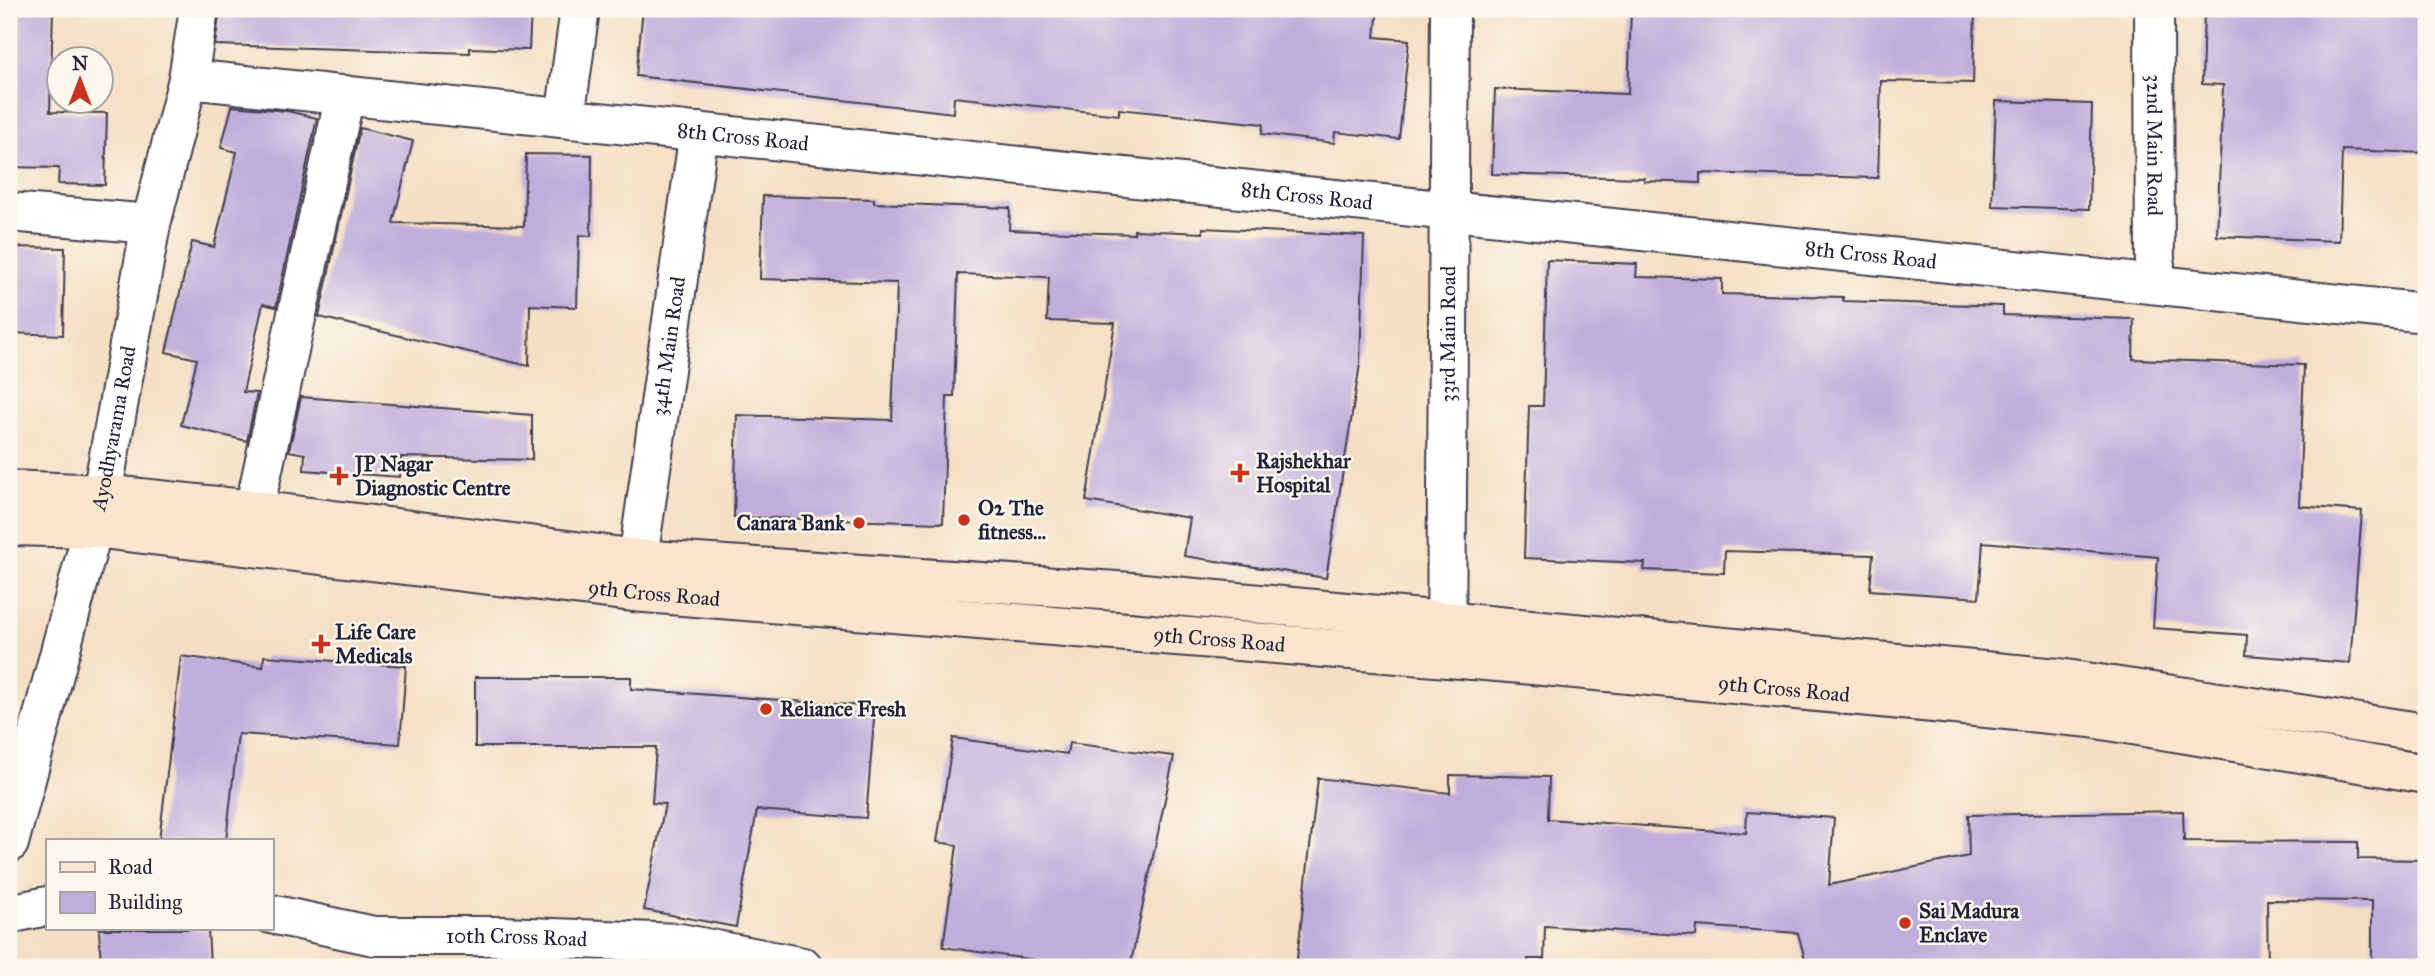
<svg xmlns="http://www.w3.org/2000/svg" width="2435" height="976" font-family="'IM FELL Great Primer',serif">
<style>
.building{fill:#c1addc}
.lines{fill:none;stroke-linecap:round;stroke-linejoin:round}
.minor-casing{stroke:#423e50;stroke-width:42}
.tertiary-casing{stroke:#423e50;stroke-width:42}
.secondary-casing{stroke:#423e50;stroke-width:42}
.minor{stroke:#fff;stroke-width:38}
.tertiary{stroke:#fff;stroke-width:38}
.secondary{stroke:#fbe5cf;stroke-width:38}
.poi-dot{fill:#c8321e;stroke:#fbf7ec;stroke-width:2.5}
.labels{text-anchor:middle;stroke-width:5;stroke-linejoin:round;paint-order:stroke}
.street-label{font-size:21px;fill:#22223b;stroke:#fbf7ec}
.poi-label{font-size:21px;font-weight:bold;fill:#22223b;stroke:#fbf7ec;text-anchor:start}
</style>
<rect width="100%" height="100%" fill="#fbf7ec"/>
<filter id="ink" filterUnits="userSpaceOnUse"><feTurbulence type="fractalNoise" baseFrequency=".0143" numOctaves="2"/><feDisplacementMap in="SourceGraphic" scale="14" xChannelSelector="R" yChannelSelector="G"/><feConvolveMatrix kernelMatrix="1 2 1 2 8 2 1 2 1" color-interpolation-filters="sRGB"/></filter>
<filter id="wash" filterUnits="userSpaceOnUse"><feTurbulence type="fractalNoise" baseFrequency=".00686" numOctaves="4" result="noise"/><feDisplacementMap in="SourceGraphic" scale="28" xChannelSelector="R" yChannelSelector="G"/><feGaussianBlur stdDeviation="1.57" result="paint"/><feColorMatrix in="noise" values="0 0 0 0 0 0 0 0 0 0 0 0 0 0 0 0 0 1.4 0 .05"/><feComposite in="paint" operator="in"/></filter>
<g filter="url(#wash)">
<rect width="100%" height="100%" fill="#f5dfc4"/>
<g id="blocks">
<g class="building">
<path d="M 9,9 L 53,9 L 50,112 L 107,113 L 105,185 L 58,184 L 59,168 L 9,167 Z"/>
<path d="M 220,9 L 531,9 L 529,50 L 470,48 L 470,53 L 215,45 Z"/>
<path d="M 643,9 L 1378,9 L 1375,37 L 1409,40 L 1399,139 L 1335,132 L 1334,143 L 1262,134 L 1263,124 L 1119,109 L 1119,115 L 954,97 L 953,113 L 636,76 Z"/>
<path d="M 1631,9 L 1975,9 L 1973,83 L 1881,81 L 1878,178 L 1700,173 L 1700,183 L 1644,181 L 1644,178 L 1492,174 L 1495,89 L 1628,94 Z"/>
<path d="M 2204,9 L 2426,9 L 2426,153 L 2342,150 L 2339,241 L 2217,236 L 2223,85 L 2202,84 Z"/>
<path d="M 1996,101 L 2092,104 L 2089,209 L 1992,206 Z"/>
<path d="M 232,106 L 287,111 L 317,118 L 276,307 L 263,304 L 243,392 L 257,393 L 247,441 L 181,425 L 197,359 L 166,352 L 192,242 L 214,247 L 237,152 L 221,148 Z"/>
<path d="M 360,128 L 413,141 L 393,223 L 524,226 L 526,154 L 592,155 L 591,236 L 579,235 L 577,307 L 530,305 L 529,366 L 319,317 Z"/>
<path d="M 763,196 L 874,199 L 874,203 L 1010,208 L 1009,230 L 1134,234 L 1134,230 L 1203,233 L 1203,228 L 1364,236 L 1360,364 L 1326,578 L 1184,556 L 1190,518 L 1086,501 L 1115,323 L 1047,321 L 1049,277 L 958,274 L 954,396 L 947,396 L 943,523 L 734,517 L 737,415 L 892,420 L 897,283 L 760,279 Z"/>
<path d="M 9,247 L 65,248 L 63,335 L 9,333 Z"/>
<path d="M 1547,260 L 1637,264 L 1636,277 L 1722,279 L 1722,294 L 1843,297 L 1843,301 L 2003,306 L 2003,315 L 2134,319 L 2133,359 L 2304,365 L 2299,506 L 2362,511 L 2350,663 L 2246,655 L 2247,635 L 2153,628 L 2158,557 L 1983,542 L 1979,598 L 1870,590 L 1873,555 L 1725,551 L 1724,573 L 1644,570 L 1645,563 L 1524,558 L 1529,406 L 1543,406 Z"/>
<path d="M 301,397 L 532,415 L 532,460 L 401,457 L 400,477 L 304,470 L 305,454 L 289,451 Z"/>
<path d="M 181,656 L 263,667 L 264,656 L 406,666 L 400,744 L 238,734 L 226,841 L 159,841 Z"/>
<path d="M 475,677 L 631,677 L 631,689 L 875,707 L 866,818 L 757,810 L 736,927 L 644,910 L 665,804 L 652,803 L 656,747 L 475,747 Z"/>
<path d="M 953,738 L 1067,754 L 1069,743 L 1174,756 L 1130,967 L 1063,967 L 1064,964 L 943,947 L 957,845 L 937,842 Z"/>
<path d="M 1450,775 L 1549,777 L 1548,819 L 1746,833 L 1747,812 L 1834,818 L 1829,885 L 1969,856 L 1968,815 L 2183,811 L 2184,841 L 2358,842 L 2358,859 L 2426,860 L 2426,964 L 2372,964 L 2372,901 L 2267,900 L 2268,967 L 1807,967 L 1798,933 L 1697,926 L 1696,936 L 1545,926 L 1544,959 L 1528,959 L 1527,967 L 1296,967 L 1318,778 L 1450,793 Z"/>
<path d="M 99,929 L 208,929 L 210,967 L 101,967 Z"/>
</g>
</g>
</g>
<g filter="url(#ink)">
<use href="#blocks" fill-opacity="0" stroke="#423e50" stroke-width="2"/>
<g class="lines">
<defs>
<g id="minor">
<path id="s1" d="M 2154,9 L 2155,284"/>
<path id="s2" d="M 188,79 L 2426,313"/>
<path d="M 565,118 L 580,9"/>
<path d="M 9,212 L 151,224"/>
<path d="M 254,510 L 345,95"/>
<path id="s3" d="M 638,559 L 699,132"/>
<path id="s4" d="M 1446,654 L 1450,9"/>
<path d="M 9,843 L 93,528"/>
<path d="M 9,914 L 47,906"/>
<path id="s5" d="M 271,914 L 374,936 L 503,936 L 680,943 L 803,967"/>
</g>
<g id="tertiary">
<path id="s6" d="M 94,524 L 102,494 L 151,224 L 188,79 L 199,9"/>
</g>
<g id="secondary">
<path d="M 9,490 L 102,494 L 254,510 L 638,559 L 1132,592 L 2059,678 L 2426,733"/>
<path id="s7" d="M 9,526 L 93,528 L 633,592 L 1522,664 L 2091,718 L 2426,774"/>
</g>
</defs>
<use href="#minor" class="minor-casing"/>
<use href="#tertiary" class="tertiary-casing"/>
<use href="#secondary" class="secondary-casing"/>
<use href="#minor" class="minor"/>
<use href="#tertiary" class="tertiary"/>
<use href="#secondary" class="secondary"/>
</g>
</g>
<g class="poi-dot">
<path d="M1236.5 462.5h7v7h7v7h-7v7h-7v-7h-7v-7h7z"/>
<path d="M335.5 465.5h7v7h7v7h-7v7h-7v-7h-7v-7h7z"/>
<circle cx="964" cy="520" r="7"/>
<circle cx="859" cy="523" r="7"/>
<path d="M317.5 633.5h7v7h7v7h-7v7h-7v-7h-7v-7h7z"/>
<circle cx="766" cy="709" r="7"/>
<circle cx="1905" cy="923" r="7"/>
</g>
<g class="labels">
<g class="street-label">
<text dy="7" stroke="none"><textPath href="#s2" startOffset="558">8th Cross Road</textPath></text>
<text dy="7" stroke="none"><textPath href="#s1" startOffset="136">32nd Main Road</textPath></text>
<text dy="7" stroke="none"><textPath href="#s2" startOffset="1125">8th Cross Road</textPath></text>
<text dy="7" stroke="none"><textPath href="#s2" startOffset="1692">8th Cross Road</textPath></text>
<text dy="7" stroke="none"><textPath href="#s4" startOffset="320">33rd Main Road</textPath></text>
<text dy="7" stroke="none"><textPath href="#s3" startOffset="215">34th Main Road</textPath></text>
<text dy="7" stroke="none"><textPath href="#s6" startOffset="98">Ayodhyarama Road</textPath></text>
<text dy="7" stroke="none"><textPath href="#s7" startOffset="649">9th Cross Road</textPath></text>
<text dy="7" stroke="none"><textPath href="#s7" startOffset="1216">9th Cross Road</textPath></text>
<text dy="7" stroke="none"><textPath href="#s7" startOffset="1783">9th Cross Road</textPath></text>
<text dy="7" stroke="none"><textPath href="#s5" startOffset="248">10th Cross Road</textPath></text>
</g>
<g class="poi-label">
<text x="1256" y="468">Rajshekhar<tspan x="1256" dy="24">Hospital</tspan></text>
<text x="355" y="471">JP Nagar<tspan x="355" dy="24">Diagnostic Centre</tspan></text>
<text x="978" y="515">O2 The<tspan x="978" dy="24">fitness...</tspan></text>
<text x="845" y="530" text-anchor="end">Canara Bank</text>
<text x="335" y="639">Life Care<tspan x="335" dy="24">Medicals</tspan></text>
<text x="780" y="716">Reliance Fresh</text>
<text x="1919" y="918">Sai Madura<tspan x="1919" dy="24">Enclave</tspan></text>
</g>
</g>
<rect width="2435" height="976" fill="none" stroke="#fbf7ec" stroke-width="35"/>
<rect x="46" y="839" width="228" height="91" fill="#fbf7ec" stroke="#a4a2a5" stroke-width="2"/>
<rect x="60" y="862" width="35" height="10" fill="#fbe5cf" stroke="#a4a2a5" stroke-width="2"/>
<text x="108" y="874" font-size="21" fill="#22223b">Road</text>
<rect x="60" y="892" width="35" height="21" fill="#c1addc" stroke="#a4a2a5" stroke-width="2"/>
<text x="108" y="909" font-size="21" fill="#22223b">Building</text>
<g transform="translate(80 80)"><circle r="33" fill="#fbf7ec" stroke="#a4a2a5" stroke-width="2"/>
<path d="M0-5L12 26L0 18L-12 26Z" fill="#c8321e"/>
<text y="-10" font-size="19" font-weight="bold" text-anchor="middle" fill="#22223b">N</text>
</g>
</svg>
